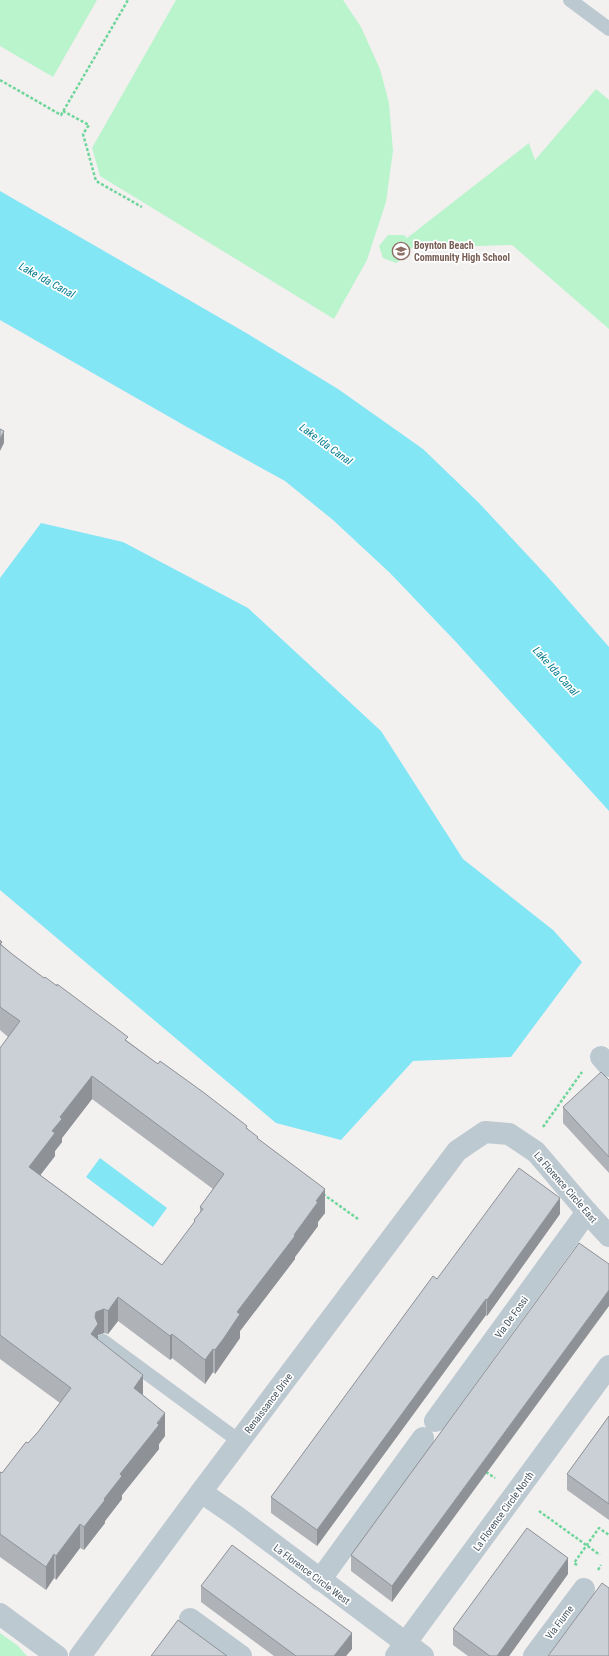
<svg xmlns="http://www.w3.org/2000/svg" width="609" height="1656" font-family="'Roboto Condensed',sans-serif">
<style>
.green{fill:#baf4cc}
.water{fill:#83e6f5}
.lines{fill:none;stroke-linecap:round;stroke-linejoin:round}
.path{stroke:#6ed69b;stroke-width:2.5;stroke-dasharray:3 2;stroke-linecap:butt}
.service{stroke:#bcc9d1;stroke-width:14}
.minor{stroke:#bcc9d1;stroke-width:22}
.wall{fill:#afb3b8;fill-rule:evenodd}
.shaded-wall{fill:#8e9296}
.building{fill:#cbd0d6;stroke:#8e9296;fill-rule:evenodd}
.labels{text-anchor:middle;stroke-width:3.5;stroke-linejoin:round;paint-order:stroke}
.education-label{font-size:10px;font-weight:bold;fill:#785e54;stroke:#fff;text-anchor:start}
.street-label{font-size:10px;fill:#465560;stroke:#fff}
.water-label{font-size:11px;font-style:italic;fill:#047c8e;stroke:#fff}
</style>
<rect width="100%" height="100%" fill="#f3f0f0"/>
<g class="green">
<path d="M 0,0 L 97,0 L 53,77 L 0,46 Z"/>
<path d="M 176,0 L 343,0 L 361,27 L 380,69 L 389,103 L 393,151 L 386,202 L 367,260 L 334,319 L 100,176 L 92,148 Z"/>
<path d="M 596,89 L 609,100 L 609,329 L 512,245 L 411,248 L 408,255 L 396,263 L 383,258 L 379,246 L 388,235 L 404,235 L 407,238 L 529,143 L 535,160 Z"/>
<path d="M 0,1633 L 17,1645 L 27,1656 L 0,1656 Z"/>
</g>
<g class="water">
<path d="M 0,191 L 248,334 L 338,389 L 423,449 L 479,503 L 547,576 L 609,647 L 609,811 L 456,642 L 390,573 L 333,520 L 285,481 L 187,427 L 0,320 Z"/>
<path d="M 41,523 L 123,542 L 248,608 L 381,731 L 463,859 L 553,930 L 582,962 L 511,1057 L 413,1061 L 341,1140 L 276,1123 L 0,890 L 0,578 Z"/>
<path d="M 100,1158 L 167,1208 L 153,1227 L 86,1177 Z"/>
</g>
<g class="lines">
<g class="path">
<path d="M 0,80 L 61,115 L 128,0"/>
<path d="M 63,111 L 89,125 L 83,134 L 96,181 L 142,207"/>
<path d="M 543,1127 L 582,1072"/>
<path d="M 323,1194 L 358,1219"/>
<path d="M 486,1472 L 495,1478"/>
<path d="M 539,1511 L 600,1555"/>
<path d="M 577,1565 L 574,1563 L 599,1528 L 609,1535"/>
<path d="M 598,1570 L 601,1565"/>
</g>
<g class="service">
<path d="M 570,0 L 609,29"/>
<path d="M 103,1341 L 239,1441"/>
</g>
<g class="minor">
<path d="M 601,1057 L 609,1066"/>
<path d="M 435,1421 L 587,1212"/>
<path d="M 201,1492 L 236,1516 L 423,1656"/>
<path d="M 320,1580 L 423,1438"/>
<path d="M 0,1614 L 57,1656"/>
<path d="M 190,1619 L 241,1656"/>
<path d="M 80,1656 L 201,1492 L 457,1151 L 485,1132 L 509,1134 L 536,1152 L 587,1212 L 609,1236"/>
<path d="M 396,1656 L 609,1366"/>
<path d="M 534,1656 L 584,1589"/>
</g>
</g>
<g class="wall">
<path d="M 0,940 L 2,945 L 12,954 L 158,1064 L 247,1128 L 258,1139 L 325,1213 L 318,1222 L 318,1226 L 295,1257 L 295,1259 L 240,1331 L 240,1338 L 224,1361 L 215,1374 L 213,1372 L 205,1384 L 172,1358 L 170,1360 L 118,1321 L 108,1334 L 104,1333 L 98,1335 L 98,1340 L 143,1395 L 165,1436 L 159,1444 L 159,1449 L 122,1495 L 122,1499 L 105,1521 L 105,1523 L 84,1550 L 80,1548 L 56,1580 L 54,1578 L 46,1590 L 0,1557 L 0,1472 L 2,1473 L 38,1432 L 60,1403 L 0,1359 L 0,1048 L 8,1037 L 0,1030 ZM 92,1099 L 213,1189 L 200,1207 L 200,1212 L 194,1220 L 194,1223 L 162,1265 L 40,1175 L 55,1156 L 55,1151 L 62,1142 L 62,1138 Z"/>
<path d="M 609,1080 L 609,1173 L 563,1123 L 563,1107 Z"/>
<path d="M 560,1214 L 487,1316 L 486,1315 L 317,1546 L 271,1513 L 271,1497 L 437,1279 Z"/>
<path d="M 579,1243 L 392,1602 L 351,1571 L 351,1555 Z"/>
<path d="M 609,1416 L 609,1520 L 567,1490 L 567,1474 Z"/>
<path d="M 568,1574 L 509,1656 L 468,1656 L 453,1645 L 453,1629 Z"/>
<path d="M 201,1586 L 352,1649 L 346,1656 L 274,1656 L 201,1602 Z"/>
</g>
<g class="shaded-wall">
<path d="M 4,431 L 4,443 L 0,451 L 0,439 Z"/>
<path d="M 92,1076 L 92,1099 L 62,1138 L 62,1142 L 55,1151 L 55,1156 L 29,1190 L 29,1167 L 52,1131 L 60,1117 Z"/>
<path d="M 325,1189 L 325,1213 L 318,1222 L 318,1226 L 295,1257 L 295,1259 L 240,1331 L 240,1338 L 215,1374 L 215,1350 L 237,1312 L 294,1235 L 316,1201 Z"/>
<path d="M 560,1198 L 560,1214 L 487,1316 L 487,1300 Z"/>
<path d="M 609,1290 L 609,1306 L 392,1602 L 392,1586 Z"/>
<path d="M 118,1297 L 118,1321 L 108,1334 L 108,1311 Z"/>
<path d="M 486,1299 L 486,1315 L 317,1546 L 317,1530 Z"/>
<path d="M 104,1309 L 104,1333 L 98,1335 L 98,1348 L 91,1334 L 95,1317 L 96,1312 Z"/>
<path d="M 172,1334 L 172,1358 L 170,1360 L 170,1336 Z"/>
<path d="M 213,1349 L 213,1372 L 205,1384 L 205,1360 Z"/>
<path d="M 143,1375 L 143,1398 L 134,1388 Z"/>
<path d="M 165,1413 L 165,1436 L 159,1444 L 159,1449 L 122,1495 L 122,1499 L 105,1521 L 105,1523 L 84,1550 L 84,1527 L 120,1474 Z"/>
<path d="M 80,1524 L 80,1548 L 56,1580 L 56,1556 Z"/>
<path d="M 54,1554 L 54,1578 L 46,1590 L 46,1567 Z"/>
<path d="M 568,1558 L 568,1574 L 509,1656 L 497,1656 Z"/>
<path d="M 352,1633 L 352,1649 L 346,1656 L 334,1656 Z"/>
</g>
<g class="building">
<path d="M 0,429 L 4,431 L 0,439 Z"/>
<path d="M 0,940 L 2,942 L 0,944 L 12,954 L 44,978 L 45,977 L 57,986 L 57,984 L 128,1037 L 125,1040 L 158,1064 L 160,1061 L 203,1092 L 247,1126 L 246,1128 L 258,1137 L 257,1138 L 325,1189 L 316,1201 L 318,1202 L 294,1235 L 295,1236 L 237,1312 L 240,1314 L 224,1338 L 215,1350 L 213,1349 L 205,1360 L 172,1334 L 170,1336 L 118,1297 L 108,1311 L 104,1309 L 96,1312 L 95,1317 L 98,1324 L 91,1334 L 143,1375 L 134,1388 L 165,1413 L 157,1423 L 159,1425 L 120,1474 L 122,1476 L 104,1499 L 105,1500 L 84,1527 L 80,1524 L 56,1556 L 54,1554 L 46,1567 L 0,1534 L 0,1472 L 2,1473 L 26,1442 L 28,1443 L 38,1432 L 71,1388 L 0,1335 L 0,1048 L 20,1021 L 0,1007 ZM 92,1076 L 224,1174 L 200,1207 L 203,1209 L 194,1220 L 195,1221 L 162,1265 L 29,1167 L 55,1133 L 52,1131 L 62,1119 L 60,1117 Z"/>
<path d="M 601,1072 L 609,1080 L 609,1157 L 563,1107 Z"/>
<path d="M 519,1168 L 560,1198 L 487,1300 L 486,1299 L 317,1530 L 271,1497 L 433,1276 L 437,1279 Z"/>
<path d="M 579,1243 L 609,1264 L 609,1290 L 392,1586 L 351,1555 Z"/>
<path d="M 609,1416 L 609,1504 L 567,1474 Z"/>
<path d="M 527,1528 L 568,1558 L 497,1656 L 490,1656 L 453,1629 Z"/>
<path d="M 232,1545 L 352,1633 L 334,1656 L 296,1656 L 201,1586 Z"/>
<path d="M 602,1583 L 609,1588 L 609,1656 L 548,1656 Z"/>
<path d="M 178,1620 L 227,1656 L 151,1656 Z"/>
</g>
<defs>
<symbol id="school-ring" viewBox="-11 -11 22 22"><circle r="9.5" fill="#fff" stroke="#8d6e63" stroke-width="1.5"/><path d="M0-5L7-2L0 1L-7-2ZM-4 1L0 2.5L4 1V4Q0 6-4 4Z" fill="#8d6e63"/></symbol>
</defs>
<g fill-rule="evenodd">
<use href="#school-ring" x="391" y="241" width="20" height="20"/>
</g>
<g class="labels">
<g class="education-label">
<text x="414" y="249">Boynton Beach<tspan x="414" dy="12">Community High School</tspan></text>
</g>
<g class="street-label">
<text transform="translate(566 1187) rotate(49)" y="4">La Florence Circle East</text>
<text transform="translate(511 1317) rotate(-54)" y="4">Via De Fossi</text>
<text transform="translate(268 1403) rotate(-53)" y="4">Renaissance Drive</text>
<text transform="translate(503 1511) rotate(-54)" y="4">La Florence Circle North</text>
<text transform="translate(312 1574) rotate(37)" y="4">La Florence Circle West</text>
<text transform="translate(559 1622) rotate(-53)" y="4">Via Fiume</text>
</g>
<g class="water-label">
<text transform="translate(47 280) rotate(29)" y="4">Lake Ida Canal</text>
<text transform="translate(326 444) rotate(36)" y="4">Lake Ida Canal</text>
<text transform="translate(556 671) rotate(48)" y="4">Lake Ida Canal</text>
</g>
</g>
</svg>
